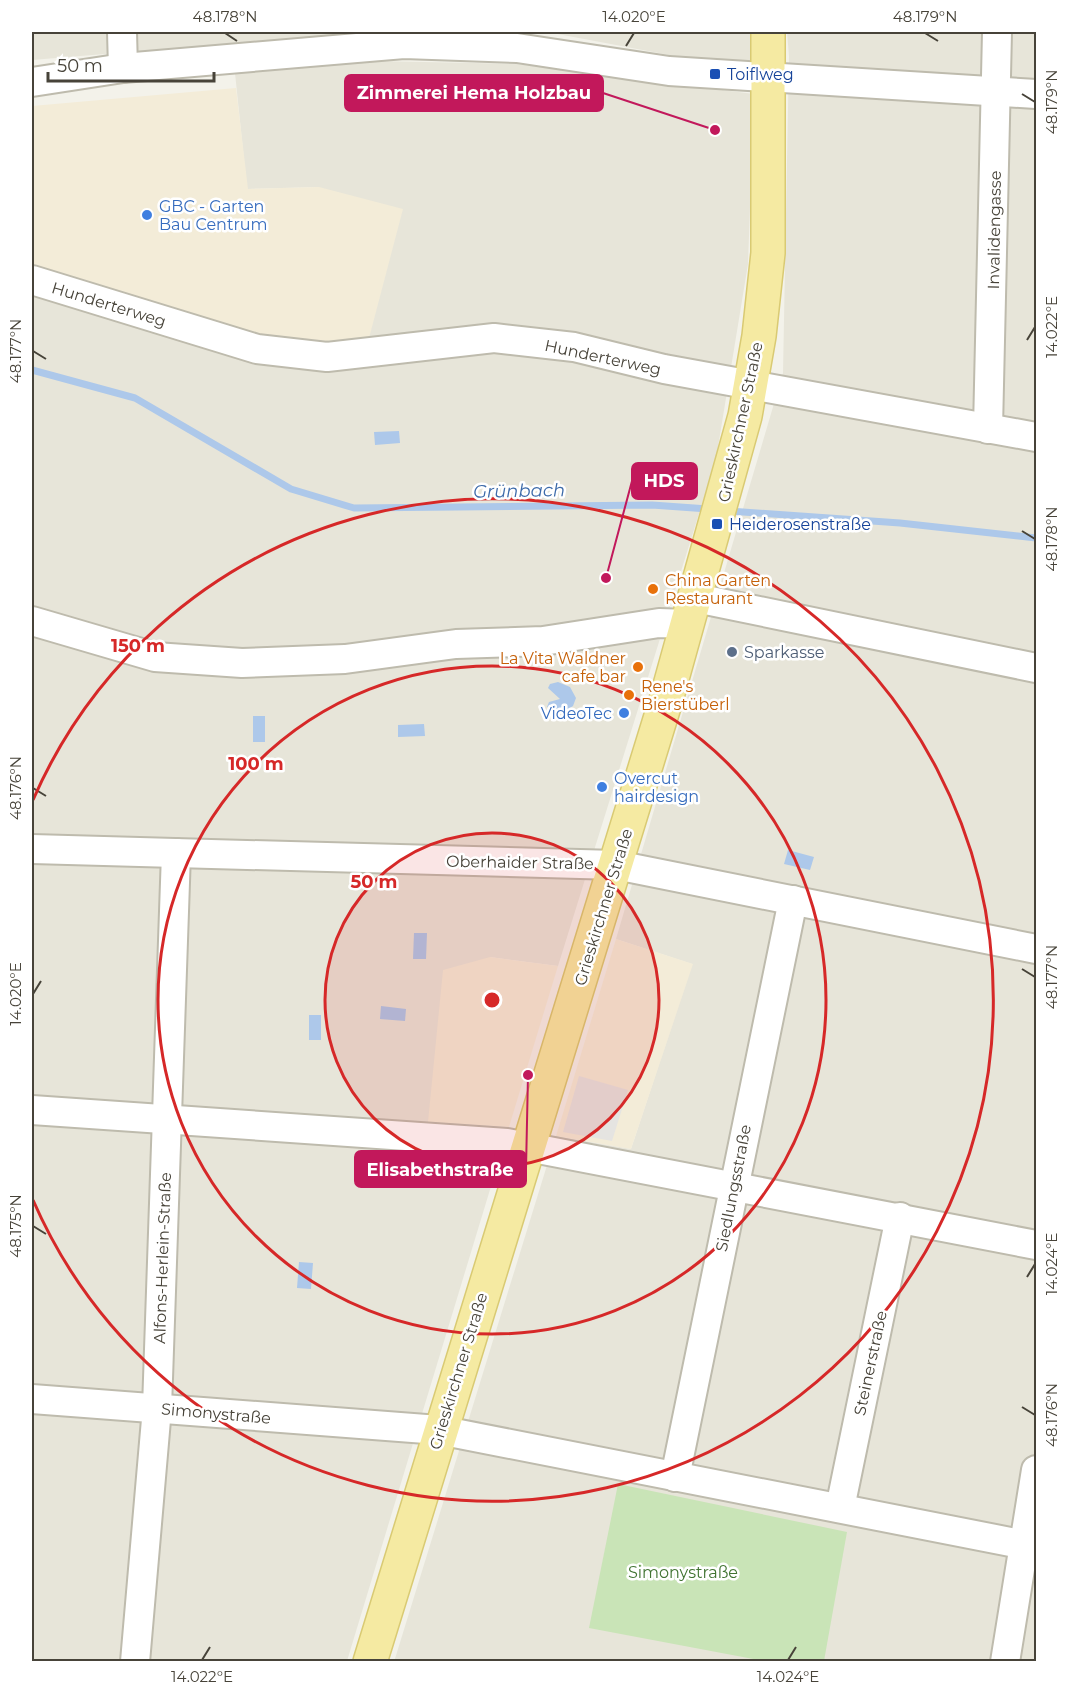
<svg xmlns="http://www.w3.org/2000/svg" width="1068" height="1693" font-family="Montserrat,sans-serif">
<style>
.residential{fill:#e7e5d9}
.commercial{fill:#f3ecd8}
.green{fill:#c9e4b7}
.parking{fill:#e5e4e1}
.water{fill:#adc8ea}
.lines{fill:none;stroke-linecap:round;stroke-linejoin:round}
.stream{stroke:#adc8ea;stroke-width:7}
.minor-casing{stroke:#bebbad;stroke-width:32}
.major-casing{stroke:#d9ca73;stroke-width:36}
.minor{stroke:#fff;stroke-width:28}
.major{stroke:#f5eaa2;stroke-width:33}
.ticks{fill:none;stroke:#474339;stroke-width:2}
.ring{fill:none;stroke:#d62828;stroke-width:3}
.transit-dot{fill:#1a4fb4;stroke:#fff;stroke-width:2}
.shop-dot{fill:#3f7fe0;stroke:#fff;stroke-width:2}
.food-dot{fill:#e8710a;stroke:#fff;stroke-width:2}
.service-dot{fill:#5c6f8a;stroke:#fff;stroke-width:2}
.labels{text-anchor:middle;stroke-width:5;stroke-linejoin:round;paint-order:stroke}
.transit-label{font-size:16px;fill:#164399;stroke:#fff;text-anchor:start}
.shop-label{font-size:16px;fill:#366cbe;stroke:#fff;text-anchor:start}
.street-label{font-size:16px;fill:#474339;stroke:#fff}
.food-label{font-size:16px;fill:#c56008;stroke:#fff;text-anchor:start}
.service-label{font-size:16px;fill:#4e5e75;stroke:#fff;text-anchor:start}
.park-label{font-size:16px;fill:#407331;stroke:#fff}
.water-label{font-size:18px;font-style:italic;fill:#3c6aa9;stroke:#fff}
.centre{fill:#d62828;stroke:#fff;stroke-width:3}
.ring-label{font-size:18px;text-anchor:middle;font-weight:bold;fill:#d62828;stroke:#fff;stroke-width:5;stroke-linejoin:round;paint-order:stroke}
.leader{fill:none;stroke:#c2185b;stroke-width:2}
.callout-dot{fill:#c2185b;stroke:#fff;stroke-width:2}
.callout{fill:#c2185b;stroke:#c2185b;stroke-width:2}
.callout-label{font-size:18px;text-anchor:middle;font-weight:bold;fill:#fff}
.neatline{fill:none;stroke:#474339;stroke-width:2}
.ticks-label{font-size:15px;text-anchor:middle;fill:#474339}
</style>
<rect width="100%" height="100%" fill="#f3f2ea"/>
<g class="residential">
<path d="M 32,32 L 371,32 L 32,60 Z"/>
<path d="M 547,32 L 756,32 L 758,60 L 701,61 Z"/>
<path d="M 787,32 L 1036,32 L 1036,1661 L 394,1662 L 556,1136 L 631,1149 L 692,964 L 616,939 L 783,373 L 789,56 Z"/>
<path d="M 375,61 L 517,64 L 754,94 L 748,264 L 716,459 L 558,966 L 490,957 L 428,1122 L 509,1127 L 347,1661 L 32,1661 L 32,264 L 291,346 L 319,187 L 247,189 L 235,73 Z"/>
</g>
<g class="commercial">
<path d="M 236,88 L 248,189 L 319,187 L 403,209 L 368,342 L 291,346 L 32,264 L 32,106 Z"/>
<path d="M 616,939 L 693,964 L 631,1149 L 556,1136 Z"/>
<path d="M 490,957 L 558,966 L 509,1127 L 428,1122 L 443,970 Z"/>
</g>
<path class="green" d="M 618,1484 L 847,1532 L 824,1661 L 764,1661 L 589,1628 Z"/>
<path class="parking" d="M 579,1076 L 628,1090 L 612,1141 L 563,1132 Z"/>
<g class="water">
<path d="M 399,431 L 400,443 L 375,445 L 374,432 Z"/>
<path d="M 558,682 L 570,687 L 576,698 L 573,706 L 562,713 L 547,707 L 549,702 L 560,699 L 548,688 L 550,684 Z"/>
<rect x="253" y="716" width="12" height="26"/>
<path d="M 424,724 L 425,736 L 398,737 L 398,725 Z"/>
<path d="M 788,850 L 814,857 L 810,870 L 784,864 Z"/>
<path d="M 414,933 L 427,933 L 426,959 L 413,959 Z"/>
<path d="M 381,1006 L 406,1009 L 405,1021 L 380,1019 Z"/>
<rect x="309" y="1015" width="12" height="25"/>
<path d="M 299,1262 L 313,1263 L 311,1289 L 297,1288 Z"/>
</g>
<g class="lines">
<g class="stream">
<path d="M 32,370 L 135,398 L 291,489 L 354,508 L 652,505 L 708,509"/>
<path d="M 729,511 L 900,523 L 1036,538"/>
</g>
<defs>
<g id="minor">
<path d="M 122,32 L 123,68"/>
<path d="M 32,82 L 123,68 L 404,44 L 517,48 L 669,71 L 1036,94"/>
<path d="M 32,280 L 257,349 L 327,357 L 494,338 L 574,347 L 664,369 L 1036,437"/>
<path d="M 988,429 L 997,32"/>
<path d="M 696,598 L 1036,668"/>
<path d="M 32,621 L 155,657 L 242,663 L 345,659 L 456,644 L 543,641 L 659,623 L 688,624"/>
<path d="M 32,849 L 616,865 L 1036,949"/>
<path d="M 32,1110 L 507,1143 L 1036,1245"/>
<path d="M 32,1399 L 439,1430 L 1036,1547"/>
<path d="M 675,1477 L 793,900"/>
<path d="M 840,1508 L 900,1217"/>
<path d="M 135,1662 L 157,1408 L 176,853"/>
<path d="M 1005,1662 L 1036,1470"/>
</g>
<path id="major" d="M 370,1662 L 666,700 L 745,416 L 759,336 L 768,253 L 768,32"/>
</defs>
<use href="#minor" class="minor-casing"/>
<use href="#major" class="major-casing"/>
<use href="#minor" class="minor"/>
<use href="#major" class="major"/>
</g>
<path class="ticks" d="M 225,33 L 237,41M 925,33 L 938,41M 626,46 L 634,33M 1022,94 L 1035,102M 1027,340 L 1035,327M 33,351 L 46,359M 1022,531 L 1035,539M 33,788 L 46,796M 1022,969 L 1035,977M 33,994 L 41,981M 33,1226 L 46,1234M 1027,1277 L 1035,1264M 1022,1407 L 1035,1415M 202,1660 L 210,1647M 788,1660 L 796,1647"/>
<circle cx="492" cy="1000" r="167" fill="#d62828" fill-opacity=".12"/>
<g class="ring">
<circle cx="492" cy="1000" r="167"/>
<circle cx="492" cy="1000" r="334"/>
<path d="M33 800A501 501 0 1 1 33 1200"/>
</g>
<g class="transit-dot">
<rect x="709" y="68" width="12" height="12" rx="3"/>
<rect x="711" y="518" width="12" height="12" rx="3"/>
</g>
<g class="shop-dot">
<circle cx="147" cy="215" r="6"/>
<circle cx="624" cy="713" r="6"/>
<circle cx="602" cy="787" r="6"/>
</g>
<g class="food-dot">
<circle cx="653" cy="589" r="6"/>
<circle cx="638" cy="667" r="6"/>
<circle cx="629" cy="695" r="6"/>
</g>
<circle class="service-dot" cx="732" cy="652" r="6"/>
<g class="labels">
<g class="transit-label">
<text x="727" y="80">Toiflweg</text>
<text x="729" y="530">Heiderosenstraße</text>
</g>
<g class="shop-label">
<text x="159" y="212">GBC - Garten<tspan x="159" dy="18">Bau Centrum</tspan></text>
<text x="612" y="719" text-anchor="end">VideoTec</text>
<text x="614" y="784">Overcut<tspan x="614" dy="18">hairdesign</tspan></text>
</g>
<g class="street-label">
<text transform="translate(994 230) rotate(-89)" y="6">Invalidengasse</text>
<text transform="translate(109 304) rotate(17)" y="6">Hunderterweg</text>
<text transform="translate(603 357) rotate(12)" y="6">Hunderterweg</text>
<text transform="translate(740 422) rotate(-78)" y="6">Grieskirchner Straße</text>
<text transform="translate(520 862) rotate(1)" y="6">Oberhaider Straße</text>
<text transform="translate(603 907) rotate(-73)" y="6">Grieskirchner Straße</text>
<text transform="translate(733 1188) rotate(-79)" y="6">Siedlungsstraße</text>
<text transform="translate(162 1258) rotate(-88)" y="6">Alfons-Herlein-Straße</text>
<text transform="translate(870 1363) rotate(-78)" y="6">Steinerstraße</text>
<text transform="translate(458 1371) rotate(-73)" y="6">Grieskirchner Straße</text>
<text transform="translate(216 1413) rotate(5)" y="6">Simonystraße</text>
</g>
<g class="food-label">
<text x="665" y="586">China Garten<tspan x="665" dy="18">Restaurant</tspan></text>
<text x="626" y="664" text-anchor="end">La Vita Waldner<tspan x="626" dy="18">cafe bar</tspan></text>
<text x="641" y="692">Rene's<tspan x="641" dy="18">Bierstüberl</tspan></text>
</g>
<g class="service-label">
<text x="744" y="658">Sparkasse</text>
</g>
<g class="park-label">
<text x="683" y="1578">Simonystraße</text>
</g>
<g class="water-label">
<text transform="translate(519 491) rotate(-1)" y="6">Grünbach</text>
</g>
</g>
<circle cx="492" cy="1000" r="9" class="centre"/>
<g class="ring-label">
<text x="138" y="652">150 m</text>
<text x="256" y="770">100 m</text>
<text x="374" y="888">50 m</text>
</g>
<path class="leader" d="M715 130L603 93M606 578L632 481M528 1075L526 1169"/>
<g class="callout-dot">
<circle cx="715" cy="130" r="6"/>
<circle cx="606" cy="578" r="6"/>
<circle cx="528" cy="1075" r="6"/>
</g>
<g class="callout">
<rect x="345" y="75" width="258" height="36" rx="6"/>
<rect x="632" y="463" width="65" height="36" rx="6"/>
<rect x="355" y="1151" width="171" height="36" rx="6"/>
</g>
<g class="callout-label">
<text x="474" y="99">Zimmerei Hema Holzbau</text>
<text x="664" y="487">HDS</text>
<text x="440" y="1176">Elisabethstraße</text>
</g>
<rect width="1068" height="1693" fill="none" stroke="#ffffff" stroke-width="66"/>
<path d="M48 72v9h166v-9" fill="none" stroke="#474339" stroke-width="3"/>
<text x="57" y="72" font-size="18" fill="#474339" stroke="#ffffff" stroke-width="4.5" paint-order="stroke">50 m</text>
<rect x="33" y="33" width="1002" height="1627" class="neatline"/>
<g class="ticks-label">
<text x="225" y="22">48.178°N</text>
<text x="634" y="22">14.020°E</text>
<text x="925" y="22">48.179°N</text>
<text transform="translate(1052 102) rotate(-90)" y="5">48.179°N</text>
<text transform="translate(1052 327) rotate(-90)" y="5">14.022°E</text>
<text transform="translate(16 351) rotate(-90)" y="5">48.177°N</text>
<text transform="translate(1052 539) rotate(-90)" y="5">48.178°N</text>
<text transform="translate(16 788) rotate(-90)" y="5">48.176°N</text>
<text transform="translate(1052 977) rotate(-90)" y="5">48.177°N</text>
<text transform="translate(16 994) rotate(-90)" y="5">14.020°E</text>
<text transform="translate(16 1226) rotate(-90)" y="5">48.175°N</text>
<text transform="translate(1052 1264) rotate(-90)" y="5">14.024°E</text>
<text transform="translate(1052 1415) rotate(-90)" y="5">48.176°N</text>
<text x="202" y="1682">14.022°E</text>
<text x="788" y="1682">14.024°E</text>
</g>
</svg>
